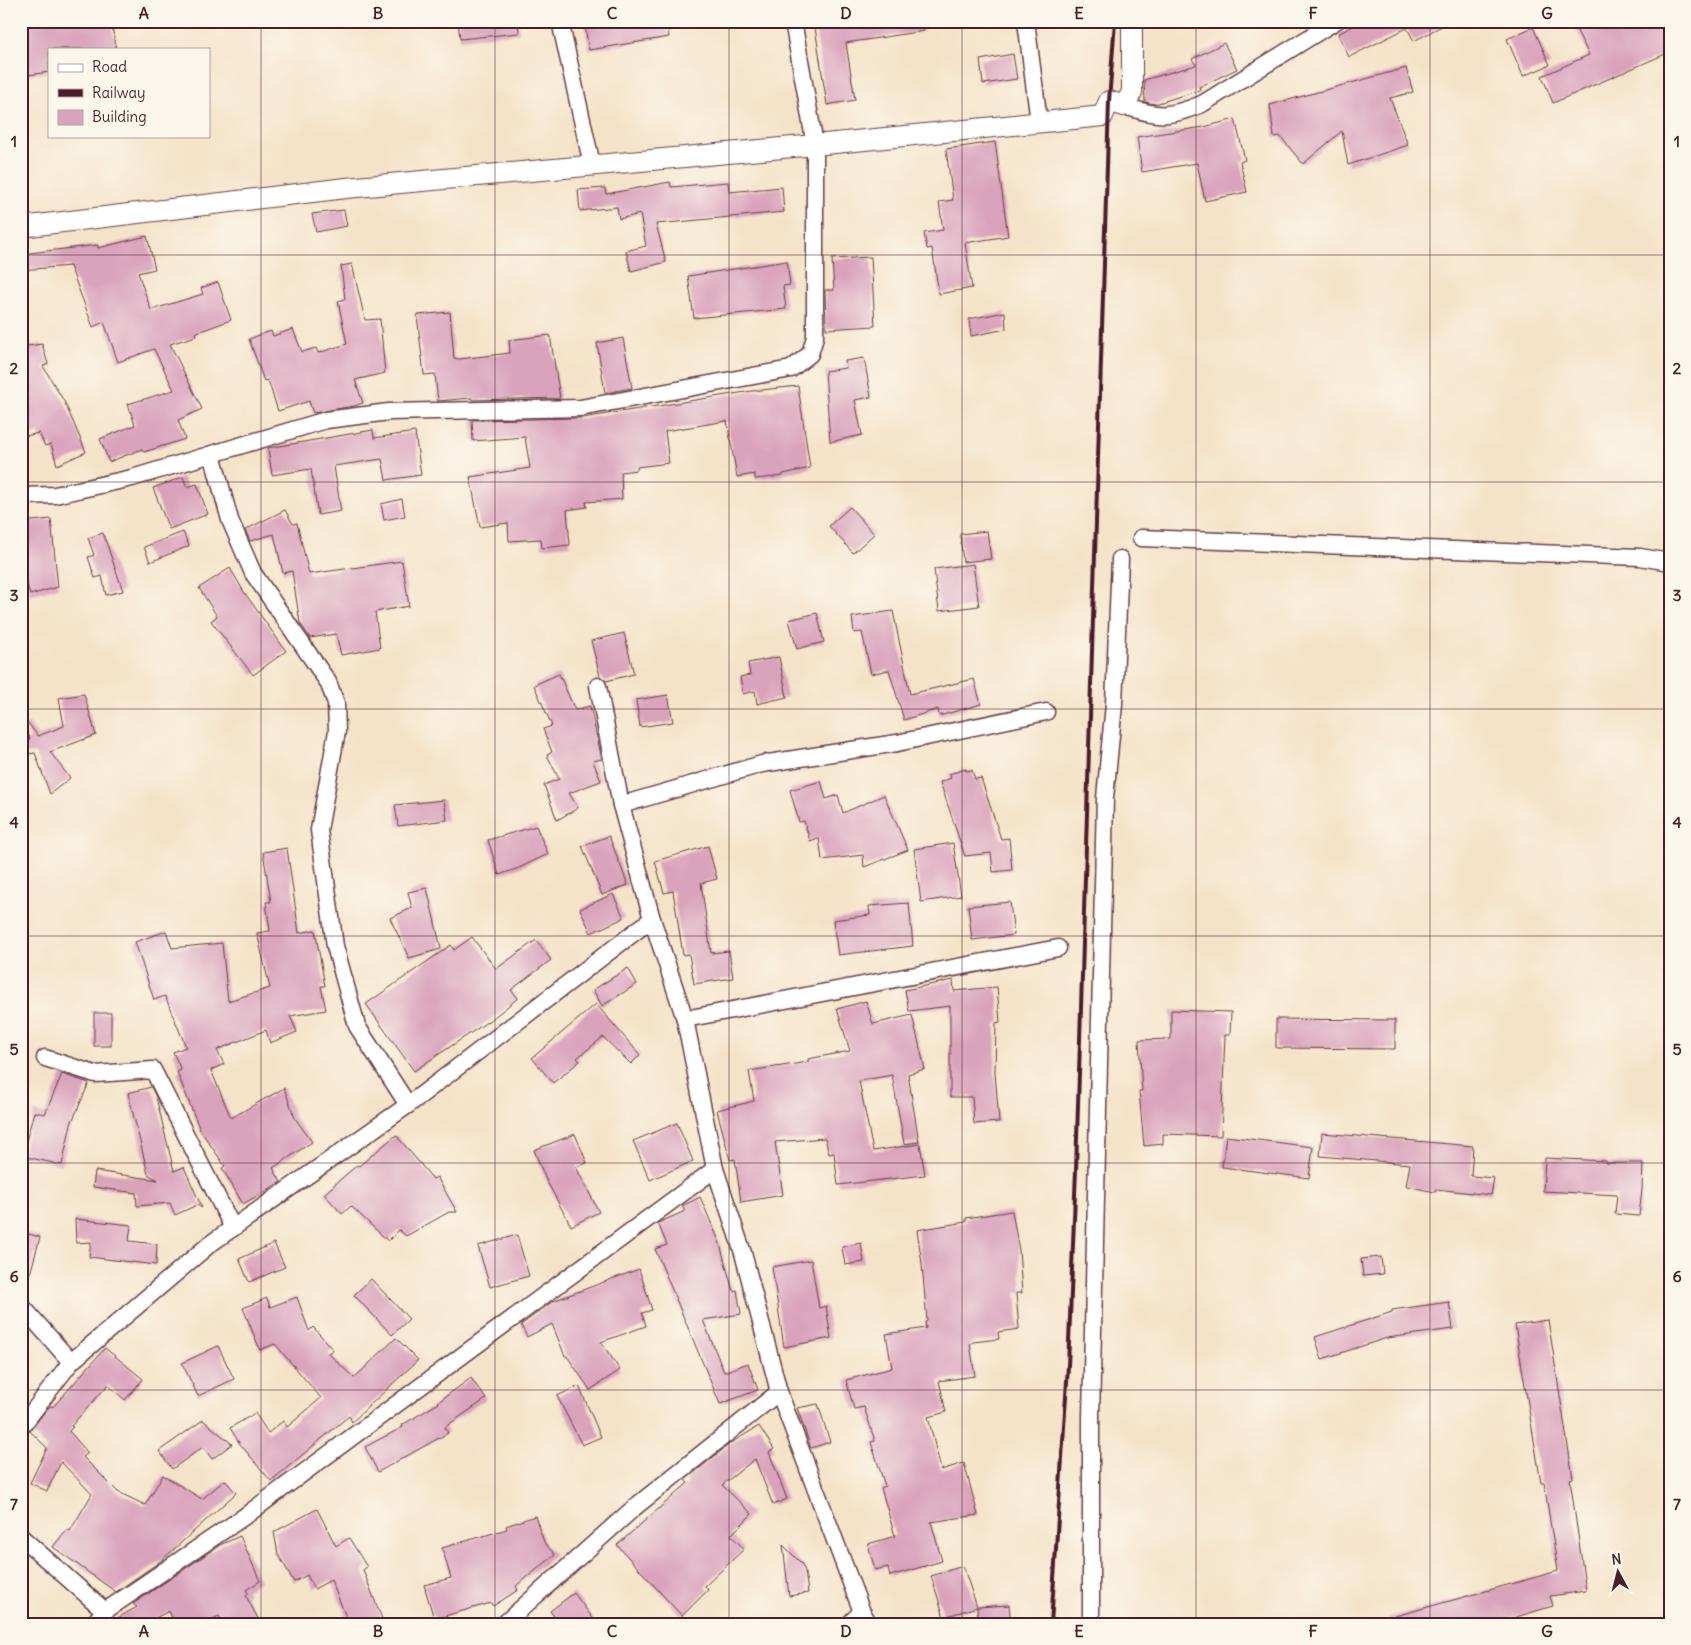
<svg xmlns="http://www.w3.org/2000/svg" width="1691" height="1645" font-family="Delius,sans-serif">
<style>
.building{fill:#d9a3bc}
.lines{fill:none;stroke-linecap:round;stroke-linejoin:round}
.minor-casing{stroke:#643c43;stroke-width:19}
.tertiary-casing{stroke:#643c43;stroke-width:22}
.minor{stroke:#fff;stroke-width:16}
.tertiary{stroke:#fff;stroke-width:20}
.rail{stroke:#4a1f2b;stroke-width:4}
.grid{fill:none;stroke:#4a1f2b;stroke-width:1;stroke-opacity:0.55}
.neatline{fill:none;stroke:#4a1f2b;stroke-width:2}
.grid-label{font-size:16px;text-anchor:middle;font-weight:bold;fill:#4a1f2b}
</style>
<rect width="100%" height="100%" fill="#fbf7ec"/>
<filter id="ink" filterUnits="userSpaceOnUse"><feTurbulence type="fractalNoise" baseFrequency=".02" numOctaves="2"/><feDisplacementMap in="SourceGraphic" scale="10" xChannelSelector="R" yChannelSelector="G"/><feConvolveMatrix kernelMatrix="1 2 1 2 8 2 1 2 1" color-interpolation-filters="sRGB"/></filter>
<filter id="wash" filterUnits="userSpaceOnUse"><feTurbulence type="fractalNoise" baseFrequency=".0096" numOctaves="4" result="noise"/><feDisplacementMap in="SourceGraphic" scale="20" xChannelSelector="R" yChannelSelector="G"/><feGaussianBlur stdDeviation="1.12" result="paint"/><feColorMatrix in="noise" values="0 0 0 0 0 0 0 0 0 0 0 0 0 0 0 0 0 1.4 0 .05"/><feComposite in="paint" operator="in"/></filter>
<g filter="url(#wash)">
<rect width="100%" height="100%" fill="#f5e3c9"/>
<g id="blocks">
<g class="building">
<path d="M 21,21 L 111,21 L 116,49 L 49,49 L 49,72 L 21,76 Z"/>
<path d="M 458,21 L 518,21 L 519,33 L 460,39 Z"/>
<path d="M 584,21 L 667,21 L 669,37 L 589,50 Z"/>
<path d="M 814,21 L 923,21 L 924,31 L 846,43 L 855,100 L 827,105 Z"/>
<path d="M 1363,21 L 1451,21 L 1414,41 L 1407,28 L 1349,57 L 1338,34 Z"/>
<path d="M 1572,21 L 1670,21 L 1670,52 L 1553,103 L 1542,76 L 1589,55 Z"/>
<path d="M 1533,27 L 1550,65 L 1523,76 L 1507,39 Z"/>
<path d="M 1224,43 L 1237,69 L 1199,87 L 1200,90 L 1155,104 L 1145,102 L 1144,80 L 1196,65 L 1192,59 Z"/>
<path d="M 1013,54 L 1017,79 L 983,84 L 980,60 Z"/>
<path d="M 1406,68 L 1413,92 L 1390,98 L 1408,145 L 1348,165 L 1342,131 L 1303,164 L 1280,136 L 1274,137 L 1270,105 Z"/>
<path d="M 1235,119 L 1245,160 L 1240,162 L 1247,192 L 1205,201 L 1197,163 L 1142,172 L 1137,137 L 1204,127 Z"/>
<path d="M 995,142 L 1008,236 L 965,243 L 972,288 L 939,294 L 932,248 L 927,249 L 924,233 L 943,230 L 939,202 L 953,200 L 946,149 Z"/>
<path d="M 670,182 L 671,187 L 728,182 L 729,192 L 782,187 L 784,212 L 656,224 L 666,262 L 631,271 L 626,251 L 646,246 L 640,214 L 619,219 L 617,207 L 580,211 L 578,190 L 605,188 L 606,194 Z"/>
<path d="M 344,210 L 347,226 L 316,232 L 312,214 Z"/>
<path d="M 147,236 L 155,269 L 138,273 L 151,310 L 203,294 L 201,288 L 218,282 L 231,320 L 195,333 L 196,336 L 170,344 L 202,409 L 178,420 L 185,439 L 144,452 L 142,449 L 109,462 L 100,439 L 135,425 L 128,404 L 174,390 L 154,349 L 118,362 L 104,322 L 93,327 L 70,266 L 21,270 L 21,254 L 98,245 L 98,248 Z"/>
<path d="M 871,257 L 875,326 L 826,329 L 825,290 L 834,290 L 832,259 Z"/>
<path d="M 787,261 L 790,285 L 783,286 L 786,309 L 694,318 L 688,276 Z"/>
<path d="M 352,264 L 365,320 L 380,319 L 385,373 L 355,380 L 363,403 L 354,406 L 313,413 L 309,401 L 278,411 L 268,380 L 264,381 L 249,339 L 271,331 L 273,336 L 293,329 L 302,352 L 316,348 L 318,353 L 347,344 L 338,301 L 345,299 L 341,266 Z"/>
<path d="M 450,312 L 454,358 L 459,359 L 510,353 L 509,340 L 550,335 L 560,398 L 472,400 L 471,398 L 438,401 L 435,374 L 424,375 L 417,315 Z"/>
<path d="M 1005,312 L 1006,329 L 971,336 L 969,319 Z"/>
<path d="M 623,338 L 632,388 L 605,393 L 597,343 Z"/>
<path d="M 42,344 L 48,364 L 43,366 L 65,403 L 86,452 L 57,465 L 51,444 L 45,446 L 39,433 L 21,437 L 21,347 Z"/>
<path d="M 864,358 L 871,397 L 855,400 L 862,435 L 830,442 L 825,371 L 846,368 L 845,361 Z"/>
<path d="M 798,386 L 810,468 L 783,474 L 783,476 L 755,479 L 755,474 L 737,477 L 727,421 L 665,431 L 669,463 L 637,467 L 637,470 L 621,472 L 622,499 L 586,502 L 587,507 L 567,510 L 570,545 L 542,548 L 541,539 L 509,541 L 508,523 L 480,527 L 470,477 L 530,468 L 525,437 L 473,441 L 472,420 L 582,418 L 752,391 Z"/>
<path d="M 373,430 L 374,438 L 415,432 L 421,475 L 386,480 L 382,459 L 334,466 L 341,511 L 318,515 L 311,469 L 272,475 L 268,448 Z"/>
<path d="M 183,477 L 187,487 L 197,484 L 208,514 L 169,529 L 153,488 Z"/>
<path d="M 402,499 L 405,516 L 384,520 L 381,504 Z"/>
<path d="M 850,507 L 874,534 L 853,553 L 829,526 Z"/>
<path d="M 285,510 L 293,524 L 297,523 L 309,574 L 402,561 L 409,606 L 375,612 L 380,648 L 341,655 L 336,634 L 310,638 L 300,623 L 292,571 L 283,573 L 274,534 L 250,541 L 245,530 Z"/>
<path d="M 51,519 L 58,587 L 30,595 L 21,563 L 21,522 Z"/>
<path d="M 987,531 L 991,559 L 963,562 L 960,534 Z"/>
<path d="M 183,532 L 189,546 L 150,562 L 144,547 Z"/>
<path d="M 103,533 L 123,591 L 106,595 L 102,576 L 95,578 L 88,557 L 94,555 L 88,538 Z"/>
<path d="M 973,564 L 979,606 L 939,611 L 934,569 Z"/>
<path d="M 230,568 L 244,592 L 286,651 L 253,675 L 211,621 L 217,616 L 199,588 Z"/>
<path d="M 893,611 L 910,694 L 974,679 L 981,704 L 939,716 L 938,709 L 904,720 L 889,670 L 871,674 L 862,632 L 854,633 L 852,617 Z"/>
<path d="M 817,613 L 824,642 L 797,649 L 789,620 Z"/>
<path d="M 624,633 L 634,674 L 606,681 L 600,676 L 591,641 Z"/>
<path d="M 779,657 L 787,697 L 757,704 L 755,691 L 743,694 L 740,677 L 750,675 L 748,663 Z"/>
<path d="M 559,674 L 575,710 L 590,706 L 602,759 L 593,761 L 601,781 L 569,793 L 578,808 L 557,820 L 544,785 L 559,779 L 547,755 L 552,752 L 543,729 L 552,726 L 534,685 Z"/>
<path d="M 84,694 L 96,735 L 50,752 L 70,778 L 50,794 L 35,753 L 21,755 L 21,742 L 30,739 L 25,725 L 28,723 L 38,736 L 64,726 L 59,698 Z"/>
<path d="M 668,695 L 673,722 L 640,727 L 636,700 Z"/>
<path d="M 966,769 L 966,771 L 972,770 L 975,779 L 981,778 L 1001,839 L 1009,838 L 1012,870 L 993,872 L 991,853 L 965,856 L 940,782 L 951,778 L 949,774 Z"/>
<path d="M 821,781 L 826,799 L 838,795 L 843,813 L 884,795 L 908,850 L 864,867 L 863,855 L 822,860 L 819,838 L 810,841 L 804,821 L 799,822 L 790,790 Z"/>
<path d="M 444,800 L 447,820 L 398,826 L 395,805 Z"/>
<path d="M 536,826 L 548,854 L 519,868 L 499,875 L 488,840 Z"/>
<path d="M 609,836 L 628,885 L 602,895 L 582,846 Z"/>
<path d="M 953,843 L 961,896 L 921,902 L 914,849 Z"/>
<path d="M 708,846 L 717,879 L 701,883 L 711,953 L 729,951 L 733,978 L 694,984 L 689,954 L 683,955 L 673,891 L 664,893 L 655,861 Z"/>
<path d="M 287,848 L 299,933 L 315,930 L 325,986 L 321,986 L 326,1010 L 290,1016 L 297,1032 L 270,1043 L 266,1030 L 217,1050 L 224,1064 L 211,1070 L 231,1118 L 284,1088 L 295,1118 L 312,1142 L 273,1168 L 281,1182 L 243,1204 L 222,1168 L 225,1166 L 200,1130 L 177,1072 L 181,1070 L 173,1052 L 186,1047 L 165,996 L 154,1000 L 135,942 L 166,931 L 172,948 L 222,943 L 228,1001 L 270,988 L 257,933 L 270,931 L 266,902 L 271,902 L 263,852 Z"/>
<path d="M 427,888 L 441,949 L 409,958 L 390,918 L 412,908 L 408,892 Z"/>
<path d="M 613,894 L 624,918 L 591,933 L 580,909 Z"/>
<path d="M 1010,902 L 1014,935 L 972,940 L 968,906 Z"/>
<path d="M 909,903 L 913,946 L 838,955 L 833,920 L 870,915 L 869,906 Z"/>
<path d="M 472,937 L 496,969 L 536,940 L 551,960 L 511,990 L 518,998 L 493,1018 L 414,1071 L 366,1004 L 451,945 L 454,950 Z"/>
<path d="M 628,968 L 637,984 L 602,1006 L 593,990 Z"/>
<path d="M 953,980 L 954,991 L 997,987 L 1000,1022 L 996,1023 L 995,1072 L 999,1122 L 974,1124 L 972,1097 L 950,1097 L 950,1006 L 909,1011 L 905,990 Z"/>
<path d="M 866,1001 L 873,1024 L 912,1015 L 925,1069 L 908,1074 L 919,1142 L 904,1144 L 892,1075 L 859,1081 L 873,1151 L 920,1144 L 925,1175 L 838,1185 L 834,1153 L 829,1154 L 825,1138 L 775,1142 L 783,1195 L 741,1202 L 735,1159 L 730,1160 L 717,1110 L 754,1101 L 749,1071 L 808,1062 L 808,1059 L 850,1051 L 837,1009 Z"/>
<path d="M 596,1004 L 640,1055 L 631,1064 L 603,1037 L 577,1058 L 580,1061 L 553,1083 L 532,1058 Z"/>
<path d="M 1171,1010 L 1231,1012 L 1230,1035 L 1225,1035 L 1221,1136 L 1163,1134 L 1163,1144 L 1144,1146 L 1139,1091 L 1142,1091 L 1139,1040 L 1171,1039 Z"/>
<rect x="94" y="1013" width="17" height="33"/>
<path d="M 1276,1019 L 1395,1020 L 1395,1049 L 1276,1048 Z"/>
<path d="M 62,1074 L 89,1083 L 71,1124 L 62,1165 L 22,1156 L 34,1112 L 45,1114 Z"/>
<path d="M 151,1087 L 156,1097 L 174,1171 L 184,1167 L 202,1208 L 197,1205 L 175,1215 L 170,1203 L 137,1206 L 136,1193 L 93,1187 L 95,1171 L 158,1180 L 148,1174 L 128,1093 Z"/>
<path d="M 677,1123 L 693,1161 L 650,1180 L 633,1141 Z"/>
<path d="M 1322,1133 L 1473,1146 L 1471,1176 L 1494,1178 L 1491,1195 L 1436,1189 L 1435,1192 L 1406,1186 L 1410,1164 L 1320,1156 Z"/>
<path d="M 575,1134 L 587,1163 L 576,1167 L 599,1212 L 571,1226 L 546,1180 L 534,1150 Z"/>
<path d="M 396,1135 L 433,1179 L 437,1177 L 457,1212 L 449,1212 L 406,1236 L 399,1230 L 388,1241 L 351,1206 L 342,1214 L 324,1194 L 357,1165 L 359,1166 Z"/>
<path d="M 1226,1136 L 1313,1147 L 1309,1178 L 1222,1167 Z"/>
<path d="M 1545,1158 L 1606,1161 L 1606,1163 L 1643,1163 L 1642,1190 L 1639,1216 L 1615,1214 L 1617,1195 L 1543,1191 Z"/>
<path d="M 700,1197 L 719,1241 L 733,1291 L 737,1290 L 741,1314 L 703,1320 L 724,1372 L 748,1363 L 758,1390 L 720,1404 L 655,1249 L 667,1245 L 658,1223 L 685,1211 L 682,1206 Z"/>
<path d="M 1012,1211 L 1019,1250 L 1022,1293 L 1016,1293 L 1019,1329 L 998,1332 L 999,1339 L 973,1342 L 970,1344 L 975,1376 L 939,1381 L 946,1412 L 928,1417 L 941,1470 L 964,1463 L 978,1515 L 931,1522 L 942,1561 L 890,1576 L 888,1567 L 875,1570 L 868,1544 L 895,1536 L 881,1488 L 885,1486 L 871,1442 L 875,1441 L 864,1407 L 854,1409 L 846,1380 L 892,1368 L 886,1334 L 926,1328 L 925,1322 L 927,1321 L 922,1264 L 917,1230 L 966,1222 L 966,1218 Z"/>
<path d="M 75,1219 L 131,1225 L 129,1241 L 157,1244 L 156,1265 L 89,1257 L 91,1242 L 76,1243 Z"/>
<path d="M 21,1232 L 40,1237 L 27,1286 L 21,1286 Z"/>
<path d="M 517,1235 L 529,1276 L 490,1287 L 478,1246 Z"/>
<path d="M 274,1243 L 285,1267 L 249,1282 L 239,1259 Z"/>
<path d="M 861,1243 L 864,1262 L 845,1265 L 842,1247 Z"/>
<path d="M 1381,1257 L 1383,1274 L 1363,1276 L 1361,1259 Z"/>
<path d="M 811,1260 L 819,1308 L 826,1306 L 831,1338 L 784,1347 L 772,1267 Z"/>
<path d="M 639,1269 L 652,1310 L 642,1313 L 646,1326 L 601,1342 L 620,1370 L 590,1390 L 567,1356 L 565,1356 L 552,1324 L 527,1337 L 521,1325 L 553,1301 Z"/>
<path d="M 371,1279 L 409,1319 L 392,1335 L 354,1295 Z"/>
<path d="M 297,1297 L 309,1331 L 313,1327 L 333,1350 L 328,1353 L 354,1378 L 396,1338 L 418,1360 L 352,1422 L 349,1416 L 271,1481 L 240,1444 L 230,1428 L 255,1413 L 268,1433 L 283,1421 L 287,1427 L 321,1398 L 275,1344 L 260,1350 L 243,1308 L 267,1298 L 270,1307 Z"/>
<path d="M 1449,1302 L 1453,1329 L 1387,1338 L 1322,1359 L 1315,1337 L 1392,1312 L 1392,1310 Z"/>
<path d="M 1548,1320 L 1573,1478 L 1570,1479 L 1586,1591 L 1550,1596 L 1553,1606 L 1493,1624 L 1389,1624 L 1388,1618 L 1558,1571 L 1544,1483 L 1541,1483 L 1515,1325 Z"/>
<path d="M 218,1346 L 234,1379 L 198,1396 L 182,1363 Z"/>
<path d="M 105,1348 L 143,1379 L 125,1400 L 108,1385 L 71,1426 L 73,1427 L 69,1431 L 88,1453 L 83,1457 L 118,1492 L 145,1505 L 163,1475 L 202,1499 L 225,1480 L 236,1493 L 162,1560 L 116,1592 L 53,1547 L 67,1529 L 70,1531 L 92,1494 L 61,1462 L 47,1491 L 30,1483 L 47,1448 L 30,1431 L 46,1410 L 51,1406 L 53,1407 Z"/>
<path d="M 471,1378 L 486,1399 L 445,1427 L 448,1433 L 378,1472 L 365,1447 L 403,1427 L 402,1425 L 439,1403 L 438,1402 Z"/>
<path d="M 579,1386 L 601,1437 L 582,1445 L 557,1396 Z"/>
<path d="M 818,1404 L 830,1442 L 811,1448 L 797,1408 Z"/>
<path d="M 203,1420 L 232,1444 L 212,1459 L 203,1447 L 172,1469 L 159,1451 Z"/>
<path d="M 759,1426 L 774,1449 L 769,1452 L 787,1499 L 773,1505 L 755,1459 L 722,1485 L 752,1514 L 731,1535 L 744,1549 L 705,1586 L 708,1590 L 682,1616 L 617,1545 L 688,1483 L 685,1480 L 731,1443 Z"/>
<path d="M 317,1509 L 336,1546 L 349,1538 L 367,1567 L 363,1570 L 384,1624 L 349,1624 L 331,1580 L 314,1589 L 307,1575 L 294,1582 L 278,1554 L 274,1532 Z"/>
<path d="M 535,1516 L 544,1542 L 555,1555 L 516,1586 L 518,1590 L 493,1606 L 491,1603 L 434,1619 L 424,1585 L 451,1578 L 442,1548 L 507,1529 L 506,1526 Z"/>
<path d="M 240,1536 L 260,1581 L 246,1590 L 249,1594 L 246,1596 L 261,1624 L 223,1624 L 219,1616 L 201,1624 L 175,1624 L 169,1611 L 144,1624 L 107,1624 L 137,1607 L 133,1604 L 220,1545 Z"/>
<path d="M 783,1545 L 802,1564 L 805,1571 L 808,1593 L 789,1596 Z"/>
<path d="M 963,1566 L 977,1607 L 944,1617 L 931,1576 Z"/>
<path d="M 574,1593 L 597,1624 L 560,1624 L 550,1611 Z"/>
<path d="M 1009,1605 L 1011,1624 L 978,1624 L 977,1607 Z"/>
</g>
</g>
</g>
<g filter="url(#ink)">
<use href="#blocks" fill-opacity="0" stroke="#643c43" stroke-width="1"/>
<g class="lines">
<defs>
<g id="minor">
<path d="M 560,21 L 592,165"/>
<path d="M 1026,21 L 1039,122"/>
<path d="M 1124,106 C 1158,117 1168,118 1202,104 L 1336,21"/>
<path d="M 212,454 L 230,520 L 253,573 L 328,682 L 336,703 L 337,731 L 319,830 L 335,946 L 357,1026 L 408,1105"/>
<path d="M 21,496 L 55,495 L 132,478 L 326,420 L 389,412 L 580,408 L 791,369 L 810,354 L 815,337 L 815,145 L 793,21"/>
<path d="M 1141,538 L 1640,557 L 1670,562"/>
<path d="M 598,686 L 621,805 L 652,919 L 685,1019 L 715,1169 L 743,1253 L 779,1392 L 862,1612 L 869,1624"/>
<path d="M 621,805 L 762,764 L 897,743 L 1046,712"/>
<path d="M 685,1019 L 1058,948"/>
<path d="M 45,1058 L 95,1074 L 153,1070 L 233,1228"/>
<path d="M 21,1305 L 71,1362"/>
<path d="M 21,1427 L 71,1362 L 210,1244 L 408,1105 L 652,919"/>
<path d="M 21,1537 L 105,1611"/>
<path d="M 93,1624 L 105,1611 L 245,1516 L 715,1169"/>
<path d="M 504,1624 L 635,1507 L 779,1392"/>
<path d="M 849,1624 L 862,1612"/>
<path d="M 1091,1624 L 1091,1418 L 1105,798 L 1114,704 L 1120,559"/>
</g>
<path id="tertiary" d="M 21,227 L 346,188 L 815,145 L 1103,116 L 1109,101 L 1124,106 L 1132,92 L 1132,21"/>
</defs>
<use href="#minor" class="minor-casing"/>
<use href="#tertiary" class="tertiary-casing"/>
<use href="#minor" class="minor"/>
<use href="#tertiary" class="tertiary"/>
<path class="rail" d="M 1051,1624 L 1068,1366 L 1076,1170 L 1109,101 L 1115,21"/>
</g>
</g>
<path class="grid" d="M 261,21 L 261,1624M 495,21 L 495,1624M 729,21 L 729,1624M 962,21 L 962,1624M 1196,21 L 1196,1624M 1430,21 L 1430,1624M 21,255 L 1670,255M 21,482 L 1670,482M 21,709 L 1670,709M 21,936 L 1670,936M 21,1163 L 1670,1163M 21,1390 L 1670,1390"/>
<rect width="1691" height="1645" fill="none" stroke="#fbf7ec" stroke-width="55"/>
<rect x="48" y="48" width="162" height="90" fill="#fbf7ec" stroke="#b4a19f"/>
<rect x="58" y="64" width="25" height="8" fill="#ffffff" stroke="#b4a19f"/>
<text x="92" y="72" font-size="15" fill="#4a1f2b">Road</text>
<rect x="58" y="89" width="25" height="8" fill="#4a1f2b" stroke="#b4a19f"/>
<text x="92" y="98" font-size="15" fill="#4a1f2b">Railway</text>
<rect x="58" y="110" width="25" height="15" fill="#d9a3bc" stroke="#b4a19f"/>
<text x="92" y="122" font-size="15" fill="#4a1f2b">Building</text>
<g transform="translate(1618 1572) rotate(353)" stroke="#fbf7ec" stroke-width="4" paint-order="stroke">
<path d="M0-4L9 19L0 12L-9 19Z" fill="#4a1f2b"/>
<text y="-8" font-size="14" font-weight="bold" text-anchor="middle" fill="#4a1f2b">N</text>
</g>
<rect x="28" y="28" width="1636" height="1590" class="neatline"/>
<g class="grid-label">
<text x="144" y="19">A</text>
<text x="378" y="19">B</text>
<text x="612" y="19">C</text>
<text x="846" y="19">D</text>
<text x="1079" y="19">E</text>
<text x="1313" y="19">F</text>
<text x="1547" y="19">G</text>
<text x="14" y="147">1</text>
<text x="1677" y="147">1</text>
<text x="14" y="374">2</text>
<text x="1677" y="374">2</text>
<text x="14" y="601">3</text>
<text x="1677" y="601">3</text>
<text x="14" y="828">4</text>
<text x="1677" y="828">4</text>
<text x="14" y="1055">5</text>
<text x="1677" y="1055">5</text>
<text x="14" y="1282">6</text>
<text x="1677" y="1282">6</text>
<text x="14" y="1510">7</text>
<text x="1677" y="1510">7</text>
<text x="144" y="1637">A</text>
<text x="378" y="1637">B</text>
<text x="612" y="1637">C</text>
<text x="846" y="1637">D</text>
<text x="1079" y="1637">E</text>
<text x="1313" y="1637">F</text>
<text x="1547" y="1637">G</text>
</g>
</svg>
